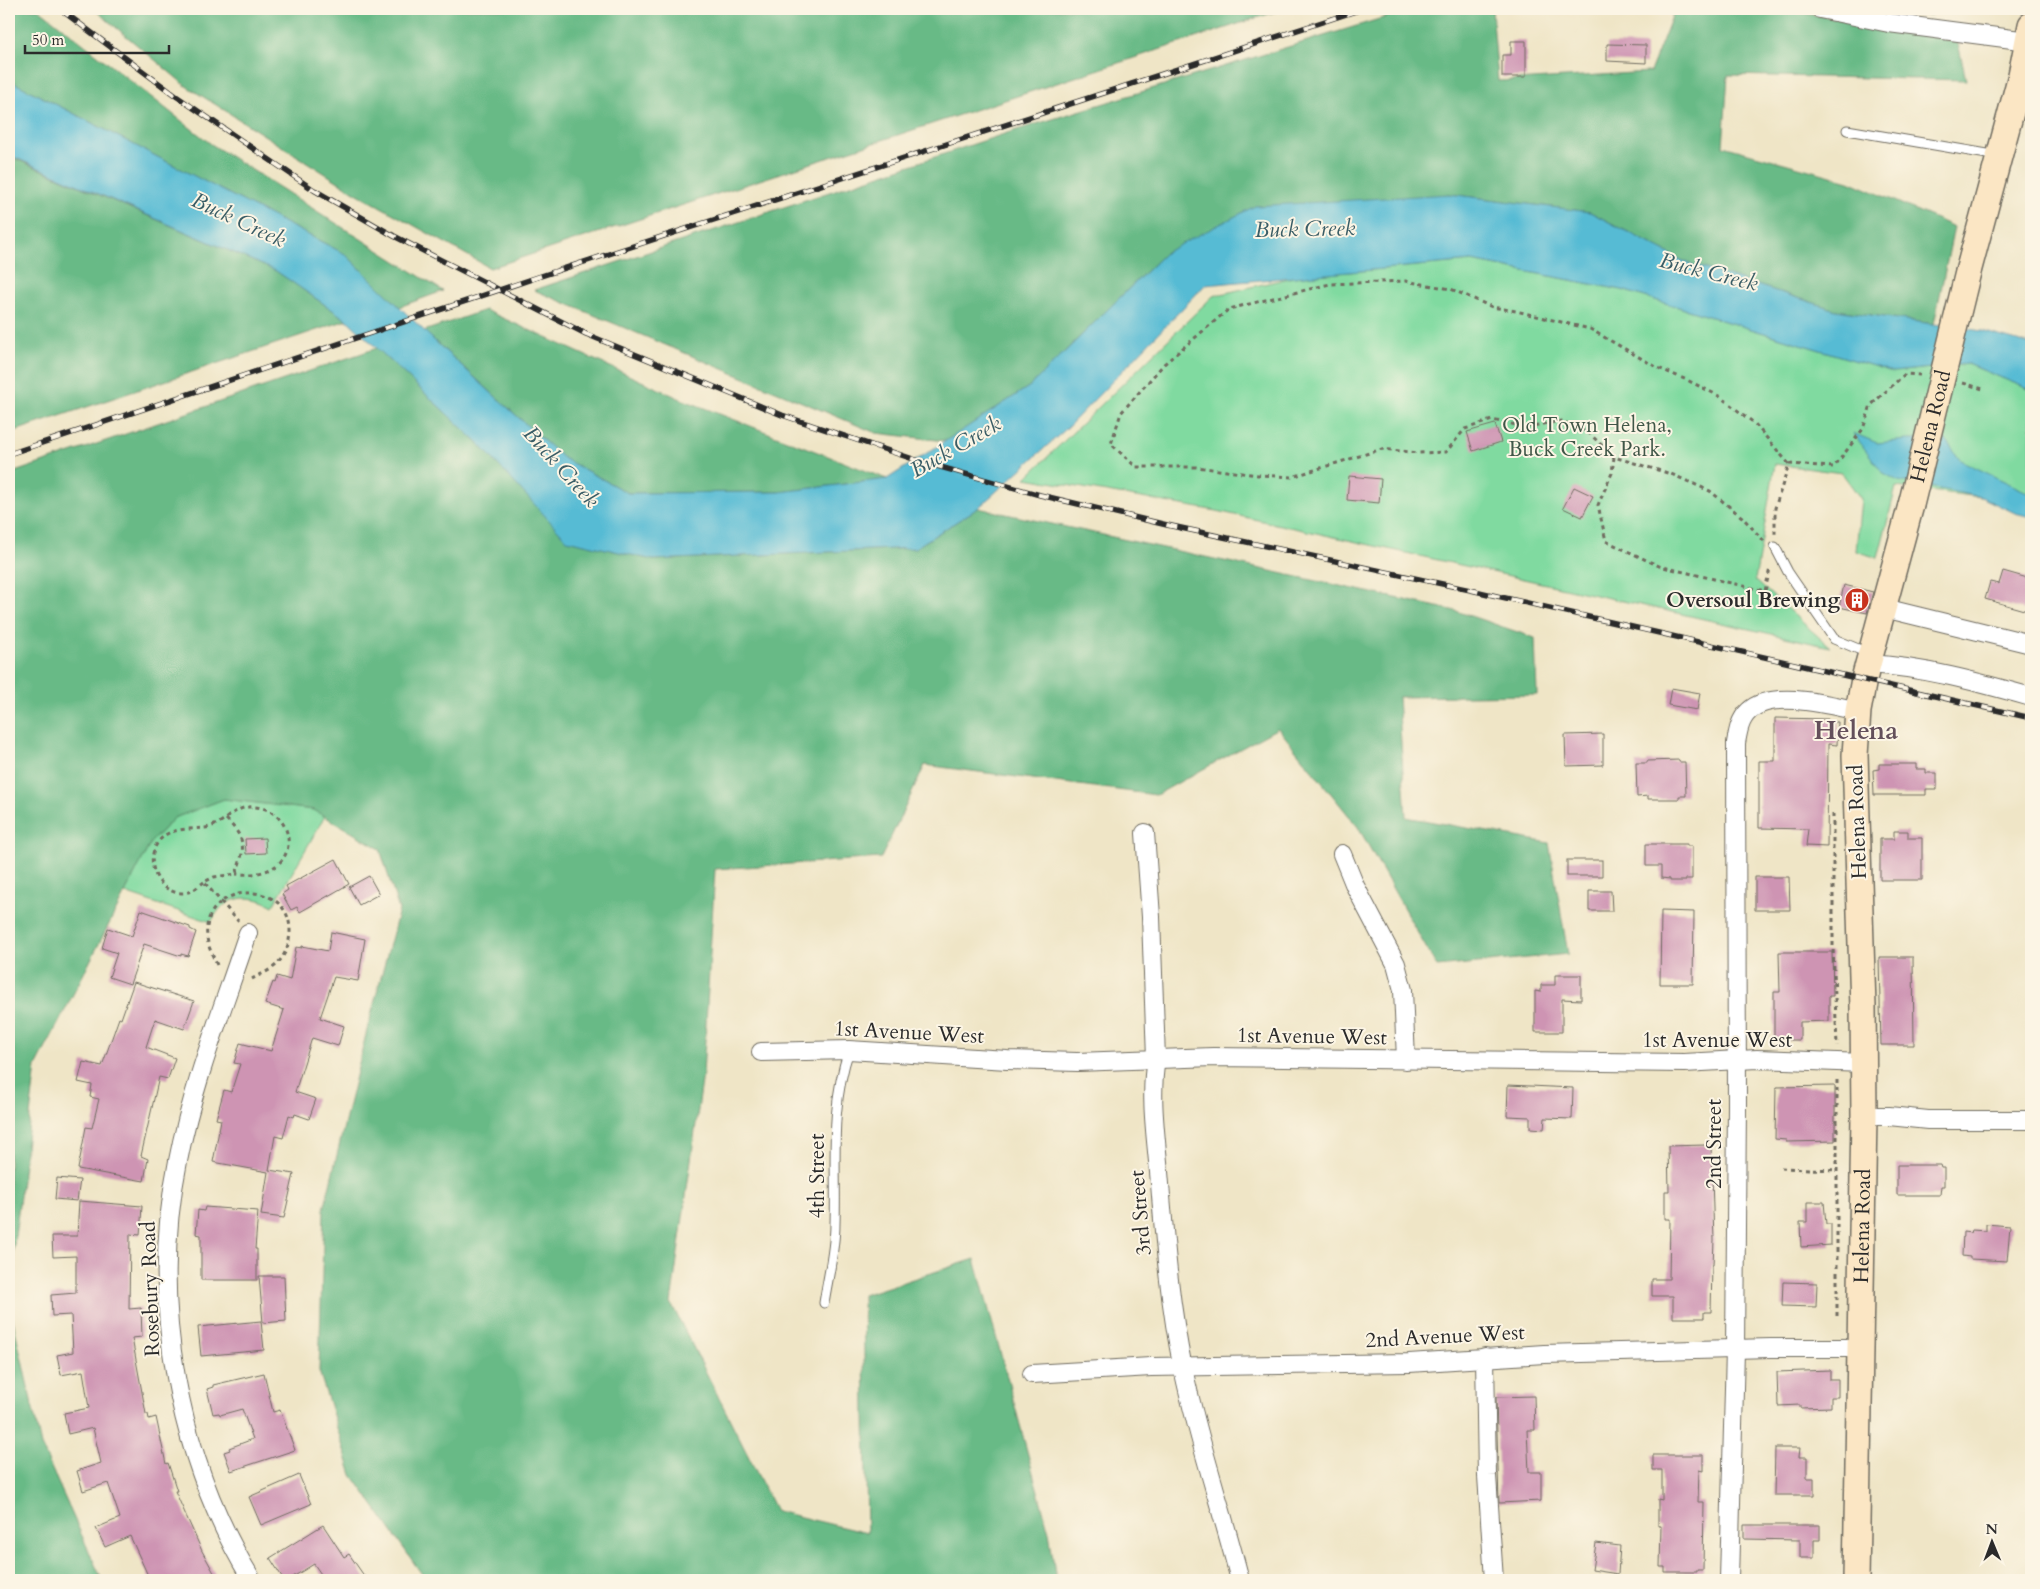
<svg xmlns="http://www.w3.org/2000/svg" width="2040" height="1589" font-family="Cardo,serif">
<style>
.green{fill:#80daa0;stroke:#568266}
.forest{fill:#68ba86;stroke:#4a7258}
.water{fill:#56bbd4;stroke:#407380}
.building{fill:#ce94b3}
.lines{fill:none;stroke-linecap:round;stroke-linejoin:round}
.service-casing{stroke:#706c61;stroke-width:11}
.minor-casing{stroke:#706c61;stroke-width:20}
.secondary-casing{stroke:#706c61;stroke-width:28}
.path{stroke:#706c61;stroke-width:3;stroke-dasharray:4 4;stroke-linecap:butt}
.service{stroke:#fff;stroke-width:9}
.minor{stroke:#fff;stroke-width:18}
.secondary{stroke:#fbe6c4;stroke-width:25}
.rail-casing{stroke:#2b2b2b;stroke-width:5.5}
.rail{stroke:#fcf5e5;stroke-width:4;stroke-dasharray:11;stroke-linecap:butt}
.secondary-bridge-casing{stroke:#706c61;stroke-width:28;stroke-linecap:butt}
.secondary-bridge{stroke:#fbe6c4;stroke-width:25}
.labels{text-anchor:middle;stroke-width:4;stroke-linejoin:round;paint-order:stroke}
.park-label{font-size:21px;fill:#405748;stroke:#fcf5e5}
.street-label{font-size:21px;fill:#2b2b2b;stroke:#fcf5e5}
.poi-label{font-size:21px;font-weight:bold;fill:#2b2b2b;stroke:#fcf5e5;text-anchor:end}
.water-label{font-size:22px;font-style:italic;fill:#3a5d66;stroke:#fcf5e5}
.district-label{font-size:26px;font-weight:bold;fill:#64505b;stroke:#fcf5e5}
</style>
<rect width="100%" height="100%" fill="#fcf5e5"/>
<filter id="ink" filterUnits="userSpaceOnUse"><feTurbulence type="fractalNoise" baseFrequency=".02" numOctaves="2"/><feDisplacementMap in="SourceGraphic" scale="10" xChannelSelector="R" yChannelSelector="G"/><feConvolveMatrix kernelMatrix="1 2 1 2 8 2 1 2 1" color-interpolation-filters="sRGB"/></filter>
<filter id="wash" filterUnits="userSpaceOnUse"><feTurbulence type="fractalNoise" baseFrequency=".0096" numOctaves="4" result="noise"/><feDisplacementMap in="SourceGraphic" scale="20" xChannelSelector="R" yChannelSelector="G"/><feGaussianBlur stdDeviation="1.12" result="paint"/><feColorMatrix in="noise" values="0 0 0 0 0 0 0 0 0 0 0 0 0 0 0 0 0 1.4 0 .05"/><feComposite in="paint" operator="in"/></filter>
<g filter="url(#wash)">
<rect width="100%" height="100%" fill="#efe5c6"/>
<g class="green">
<path d="M 1472,261 L 1622,290 L 1893,372 L 1968,364 L 2031,390 L 2031,503 L 1896,487 L 1878,558 L 1856,551 L 1861,499 L 1842,473 L 1775,464 L 1755,580 L 1830,647 L 1217,511 L 1026,478 L 1213,296 L 1293,277 Z"/>
<path d="M 224,799 L 314,810 L 325,816 L 273,906 C 258,897 238,894 223,906 C 218,910 214,917 211,922 L 125,893 L 151,842 L 174,818 Z"/>
</g>
<g class="forest">
<path d="M 9,9 L 39,9 L 211,144 L 443,291 L 399,307 L 345,254 L 9,80 Z"/>
<path d="M 94,9 L 1284,9 L 490,268 L 356,193 L 186,86 Z"/>
<path d="M 1412,9 L 1492,9 L 1498,81 L 1650,72 L 1673,14 C 1726,1 1782,10 1835,18 C 1877,25 1917,32 1958,43 L 1966,80 L 1728,75 L 1723,146 L 1849,181 L 1954,227 L 1934,324 L 1836,310 L 1687,263 L 1590,212 L 1449,194 L 1166,252 L 1030,386 L 946,441 L 876,433 L 534,290 L 1007,133 Z"/>
<path d="M 1879,9 L 1931,9 L 1931,15 L 1918,15 Z"/>
<path d="M 9,156 L 276,271 L 347,320 L 9,433 Z"/>
<path d="M 485,310 L 681,399 L 887,479 L 779,492 L 628,493 L 563,458 L 424,331 Z"/>
<path d="M 377,348 L 480,445 L 568,540 L 653,560 L 915,548 L 978,508 L 1456,611 L 1535,638 L 1537,695 L 1398,697 L 1406,817 L 1549,843 L 1568,954 L 1437,967 L 1358,827 L 1278,728 L 1156,795 L 925,765 L 881,858 L 715,869 L 703,1074 L 671,1303 L 776,1511 L 867,1533 L 863,1295 L 975,1259 L 1049,1532 L 1056,1580 L 426,1580 L 352,1475 L 319,1371 L 324,1209 L 367,1030 L 399,910 L 380,849 L 314,810 L 224,799 L 174,818 L 151,842 L 36,1067 L 9,1285 L 9,474 Z"/>
<path d="M 9,1302 L 41,1445 L 102,1580 L 9,1580 Z"/>
</g>
<g class="water">
<path d="M 9,80 L 345,254 L 440,346 L 563,458 L 628,493 L 779,492 L 887,479 L 1030,386 L 1166,252 L 1255,206 L 1449,194 L 1590,212 L 1687,263 L 1836,310 L 1982,331 L 2031,345 L 2031,390 L 1968,364 L 1893,372 L 1622,290 L 1472,261 L 1205,285 L 1067,428 L 978,508 L 915,548 L 653,560 L 567,540 L 480,445 L 347,320 L 276,271 L 9,155 Z"/>
<path d="M 1853,433 L 1877,443 L 1907,440 L 1946,440 L 1960,460 L 2031,494 L 2031,517 L 2015,513 L 1981,497 L 1898,481 L 1882,472 Z"/>
</g>
<g id="blocks">
<g class="building">
<path d="M 1511,41 L 1526,41 L 1526,77 L 1502,77 L 1502,55 L 1511,55 Z"/>
<path d="M 1607,44 L 1646,45 L 1646,63 L 1607,61 Z"/>
<path d="M 1495,424 L 1501,442 L 1473,451 L 1467,432 Z"/>
<path d="M 1349,476 L 1381,479 L 1379,503 L 1347,500 Z"/>
<path d="M 1574,487 L 1593,496 L 1582,517 L 1563,508 Z"/>
<path d="M 2003,571 L 2031,579 L 2031,612 L 1985,599 L 1990,582 L 1999,584 Z"/>
<path d="M 1844,585 L 1873,592 L 1867,613 L 1839,607 Z"/>
<path d="M 1671,688 L 1700,693 L 1697,710 L 1668,705 Z"/>
<path d="M 1775,718 L 1828,719 L 1828,722 L 1838,722 L 1837,745 L 1828,744 L 1827,847 L 1806,846 L 1808,829 L 1759,828 L 1759,761 L 1775,761 Z"/>
<path d="M 1603,734 L 1603,765 L 1566,766 L 1565,735 Z"/>
<path d="M 1679,760 L 1679,762 L 1685,762 L 1686,796 L 1679,796 L 1679,799 L 1648,799 L 1648,796 L 1637,797 L 1636,763 L 1647,763 L 1647,761 Z"/>
<path d="M 1879,764 L 1916,764 L 1916,769 L 1926,769 L 1926,773 L 1937,773 L 1937,789 L 1926,789 L 1926,795 L 1874,795 L 1873,770 L 1879,769 Z"/>
<path d="M 1894,831 L 1908,831 L 1908,838 L 1922,838 L 1922,880 L 1880,880 L 1880,839 L 1894,839 Z"/>
<path d="M 265,838 L 266,853 L 246,854 L 245,839 Z"/>
<path d="M 1646,844 L 1687,844 L 1687,846 L 1692,846 L 1692,879 L 1686,879 L 1686,881 L 1670,881 L 1670,879 L 1661,878 L 1661,866 L 1646,866 Z"/>
<path d="M 336,859 L 349,884 L 300,912 L 297,907 L 291,910 L 282,894 L 288,890 L 286,886 Z"/>
<rect x="1567" y="860" width="35" height="16"/>
<path d="M 369,876 L 379,894 L 359,905 L 349,887 Z"/>
<path d="M 1755,877 L 1789,877 L 1790,910 L 1755,910 Z"/>
<path d="M 1589,891 L 1611,891 L 1612,911 L 1589,911 Z"/>
<path d="M 141,910 L 190,927 L 190,929 L 196,932 L 188,956 L 181,954 L 181,956 L 144,944 L 130,984 L 109,977 L 117,953 L 102,948 L 108,928 L 132,936 Z"/>
<path d="M 1661,911 L 1694,912 L 1693,984 L 1660,984 Z"/>
<path d="M 331,932 L 365,939 L 358,981 L 334,977 L 320,1018 L 344,1026 L 338,1046 L 312,1038 L 295,1092 L 316,1099 L 309,1119 L 295,1114 L 294,1117 L 289,1115 L 283,1138 L 275,1136 L 269,1170 L 294,1174 L 284,1218 L 261,1215 L 268,1172 L 213,1162 L 221,1120 L 216,1119 L 224,1090 L 231,1092 L 240,1064 L 234,1063 L 240,1043 L 271,1051 L 284,1010 L 265,1004 L 273,982 L 275,983 L 277,976 L 290,980 L 296,947 L 302,948 L 302,946 L 328,951 Z"/>
<path d="M 1779,952 L 1832,952 L 1833,996 L 1829,996 L 1829,1021 L 1800,1022 L 1800,1040 L 1774,1040 L 1774,992 L 1780,992 Z"/>
<path d="M 1879,957 L 1913,957 L 1914,1045 L 1881,1045 Z"/>
<path d="M 1555,975 L 1581,975 L 1581,1000 L 1562,999 L 1562,1032 L 1535,1032 L 1535,991 L 1541,992 L 1541,985 L 1555,985 Z"/>
<path d="M 134,982 L 194,1001 L 184,1029 L 155,1019 L 146,1047 L 175,1058 L 168,1079 L 159,1077 L 141,1156 L 148,1159 L 144,1181 L 78,1169 L 86,1127 L 92,1128 L 99,1099 L 90,1097 L 92,1085 L 78,1082 L 83,1062 L 102,1066 L 119,1018 L 121,1019 Z"/>
<path d="M 1508,1085 L 1573,1088 L 1572,1119 L 1545,1118 L 1544,1129 L 1530,1128 L 1530,1117 L 1507,1116 Z"/>
<path d="M 1835,1086 L 1835,1141 L 1786,1142 L 1786,1140 L 1775,1139 L 1776,1087 Z"/>
<path d="M 1705,1145 L 1705,1146 L 1711,1146 L 1714,1240 L 1713,1265 L 1712,1265 L 1711,1312 L 1704,1312 L 1704,1318 L 1673,1318 L 1673,1296 L 1652,1296 L 1652,1279 L 1669,1279 L 1670,1219 L 1665,1219 L 1665,1191 L 1669,1191 L 1668,1146 Z"/>
<path d="M 1897,1165 L 1940,1165 L 1941,1168 L 1944,1168 L 1944,1186 L 1941,1186 L 1940,1195 L 1897,1195 Z"/>
<path d="M 57,1178 L 80,1180 L 77,1201 L 55,1199 Z"/>
<path d="M 79,1201 L 142,1206 L 140,1235 L 130,1234 L 129,1309 L 141,1308 L 142,1337 L 132,1338 L 146,1414 L 148,1414 L 149,1419 L 156,1417 L 166,1464 L 168,1463 L 177,1491 L 175,1491 L 202,1551 L 218,1580 L 150,1580 L 130,1536 L 105,1547 L 96,1528 L 120,1518 L 108,1483 L 83,1491 L 77,1471 L 101,1463 L 93,1428 L 68,1434 L 64,1413 L 89,1408 L 83,1371 L 61,1375 L 57,1355 L 73,1352 L 71,1315 L 52,1316 L 51,1295 L 76,1293 L 76,1256 L 53,1257 L 52,1236 L 77,1236 Z"/>
<path d="M 1807,1202 L 1824,1202 L 1826,1224 L 1831,1224 L 1831,1245 L 1801,1247 L 1800,1222 L 1807,1222 Z"/>
<path d="M 205,1207 L 258,1211 L 255,1249 L 257,1249 L 257,1280 L 201,1280 L 201,1235 L 196,1234 L 198,1210 L 204,1211 Z"/>
<path d="M 1986,1224 L 2010,1226 L 2007,1261 L 1970,1259 L 1970,1257 L 1962,1256 L 1963,1232 L 1971,1233 L 1972,1230 L 1986,1231 Z"/>
<path d="M 259,1276 L 284,1276 L 286,1321 L 263,1323 Z"/>
<path d="M 1783,1282 L 1817,1283 L 1816,1307 L 1782,1306 Z"/>
<path d="M 261,1321 L 264,1350 L 201,1356 L 198,1327 Z"/>
<path d="M 1830,1370 L 1830,1380 L 1838,1380 L 1838,1397 L 1831,1397 L 1831,1407 L 1800,1408 L 1800,1405 L 1778,1406 L 1777,1372 Z"/>
<path d="M 264,1373 L 273,1412 L 280,1410 L 295,1450 L 231,1471 L 224,1452 L 230,1450 L 229,1448 L 253,1439 L 242,1409 L 220,1415 L 219,1413 L 213,1414 L 207,1389 L 213,1387 L 213,1385 Z"/>
<path d="M 1534,1396 L 1535,1430 L 1527,1430 L 1529,1472 L 1541,1472 L 1541,1501 L 1499,1503 L 1496,1397 Z"/>
<path d="M 1775,1448 L 1800,1448 L 1799,1457 L 1807,1457 L 1807,1478 L 1814,1478 L 1814,1495 L 1774,1495 Z"/>
<path d="M 1653,1455 L 1703,1455 L 1703,1471 L 1699,1470 L 1698,1502 L 1704,1502 L 1703,1570 L 1697,1570 L 1697,1572 L 1665,1572 L 1665,1567 L 1660,1567 L 1661,1526 L 1658,1526 L 1658,1499 L 1662,1500 L 1662,1470 L 1653,1470 Z"/>
<path d="M 299,1475 L 311,1504 L 261,1525 L 249,1497 Z"/>
<path d="M 323,1525 L 344,1557 L 349,1554 L 367,1580 L 325,1580 L 314,1564 L 288,1580 L 284,1580 L 270,1558 Z"/>
<path d="M 1744,1525 L 1820,1525 L 1820,1540 L 1814,1540 L 1814,1558 L 1800,1558 L 1800,1540 L 1744,1539 Z"/>
<path d="M 1596,1543 L 1620,1546 L 1618,1574 L 1592,1570 Z"/>
</g>
</g>
</g>
<g filter="url(#ink)">
<use href="#blocks" fill-opacity="0" stroke="#706c61" stroke-width="1"/>
<g class="lines">
<defs>
<g id="service">
<path d="M 1847,130 L 1999,156"/>
<path d="M 1775,547 L 1788,572 L 1834,639 L 1868,653"/>
<path d="M 824,1303 C 828,1277 835,1250 835,1224 C 837,1162 829,1110 849,1050"/>
</g>
<g id="minor">
<path d="M 1820,9 L 1889,23 L 2028,41"/>
<path d="M 1884,608 L 2031,644"/>
<path d="M 1868,664 C 1923,667 1978,682 2031,697"/>
<path d="M 1145,833 L 1151,917 L 1156,1059 C 1149,1099 1157,1143 1160,1184 C 1165,1245 1170,1307 1183,1368 C 1198,1440 1222,1509 1240,1580"/>
<path d="M 1342,854 L 1355,886 L 1396,964 L 1403,990 L 1406,1060"/>
<path d="M 248,933 C 223,1008 193,1083 178,1161 C 149,1302 177,1457 252,1580"/>
<path d="M 761,1052 L 849,1050 L 1007,1060 L 1077,1062 L 1213,1057 L 1684,1063 L 1757,1059 L 1863,1063"/>
<path d="M 1864,1116 L 1889,1116 L 1928,1120 L 2031,1120"/>
<path d="M 1485,1357 L 1487,1476 L 1494,1580"/>
<path d="M 1032,1374 L 1151,1367 L 1409,1363 L 1544,1354 L 1771,1348 L 1861,1348"/>
<path d="M 1729,1580 L 1735,1350 L 1737,1104 L 1736,743 C 1738,731 1740,719 1749,711 C 1772,689 1830,705 1858,711"/>
</g>
<g id="secondary">
<path d="M 1968,272 L 2021,75 L 2031,25"/>
<path id="s1" d="M 1856,1580 L 1864,1116 L 1863,1007 L 1855,755 L 1858,711 L 1864,679 L 1911,505"/>
</g>
</defs>
<use href="#service" class="service-casing"/>
<use href="#minor" class="minor-casing"/>
<use href="#secondary" class="secondary-casing"/>
<g class="path">
<path d="M 1963,383 L 1983,389"/>
<path d="M 1614,457 L 1612,473 L 1598,505 L 1606,541 L 1659,566 L 1765,591 L 1770,568"/>
<path d="M 1789,464 L 1834,467 L 1863,429 L 1871,405 L 1905,374 L 1920,375"/>
<path d="M 1764,541 L 1742,517 L 1710,491 L 1671,474 L 1614,457 L 1589,433 L 1562,421 L 1526,427 L 1492,420 L 1465,429 L 1446,452 L 1419,453 L 1382,449 L 1292,477 L 1258,475 L 1196,467 L 1136,467 L 1111,444 L 1121,413 L 1164,364 L 1229,309 L 1330,284 L 1405,281 L 1451,289 L 1492,307 L 1516,311 L 1590,329 L 1658,368 L 1687,380 L 1719,396 L 1754,423 L 1789,464 L 1775,508 L 1775,534"/>
<path d="M 1833,814 L 1833,947 L 1837,1046"/>
<path d="M 226,819 C 247,840 245,848 236,874 L 214,877 L 204,882 L 238,921"/>
<path d="M 204,882 C 201,884 196,889 192,891 C 159,903 138,856 164,836 C 174,828 193,829 205,828 C 224,825 232,808 249,807 C 296,803 311,880 236,874"/>
<path d="M 217,965 C 213,956 208,947 207,937 C 201,881 291,877 290,932 C 289,946 285,956 275,966 C 269,971 259,975 252,979"/>
<path d="M 1781,1168 L 1837,1170"/>
<path d="M 1837,1316 L 1837,1079"/>
</g>
<use href="#service" class="service"/>
<use href="#minor" class="minor"/>
<use href="#secondary" class="secondary"/>
<defs>
<g id="rail">
<path d="M 60,9 L 176,96 L 314,190 L 394,236 L 586,334 L 782,415 L 919,461 L 1040,495 L 1167,525 L 1475,591 L 2031,718"/>
<path d="M 9,454 L 538,277 L 1362,9"/>
</g>
</defs>
<use href="#rail" class="rail-casing"/>
<use href="#rail" class="rail"/>
<defs>
<g id="secondary-bridge">
<path id="s2" d="M 1911,505 L 1968,272"/>
</g>
</defs>
<use href="#secondary-bridge" class="secondary-bridge-casing"/>
<use href="#secondary-bridge" class="secondary-bridge"/>
</g>
</g>
<defs>
<symbol id="building-disc" viewBox="-11 -11 22 22"><circle r="9.5" fill="#c8321e" stroke="#fcf5e5"/><path d="M-4-6H4V6H1V3H-1V6H-4ZM-2.5-4.3h1.7v1.8h-1.7ZM.8-4.3h1.7v1.8H.8ZM-2.5-1h1.7V.8h-1.7ZM.8-1h1.7V.8H.8Z" fill="#fff"/></symbol>
</defs>
<g fill-rule="evenodd">
<use href="#building-disc" x="1843" y="586" width="28" height="28"/>
</g>
<g class="labels">
<g class="park-label">
<text x="1587" y="432">Old Town Helena,<tspan x="1587" dy="24">Buck Creek Park.</tspan></text>
</g>
<g class="street-label">
<text dy="7" stroke="none"><textPath href="#s2" startOffset="81">Helena Road</textPath></text>
<text transform="translate(1857 822) rotate(-92)" y="7">Helena Road</text>
<text transform="translate(909 1032) rotate(3)" y="7">1st Avenue West</text>
<text transform="translate(1312 1036) rotate(1)" y="7">1st Avenue West</text>
<text x="1717" y="1047">1st Avenue West</text>
<text transform="translate(1714 1144) rotate(-90)" y="7">2nd Street</text>
<text transform="translate(817 1176) rotate(-90)" y="7">4th Street</text>
<text transform="translate(1140 1213) rotate(-95)" y="7">3rd Street</text>
<text dy="7" stroke="none"><textPath href="#s1" startOffset="354">Helena Road</textPath></text>
<text transform="translate(150 1289) rotate(-92)" y="7">Rosebury Road</text>
<text transform="translate(1445 1336) rotate(-3)" y="7">2nd Avenue West</text>
</g>
<g class="poi-label">
<text x="1840" y="607">Oversoul Brewing</text>
</g>
<g class="water-label">
<text transform="translate(239 219) rotate(25)" y="8">Buck Creek</text>
<text transform="translate(1305 228) rotate(-1)" y="8">Buck Creek</text>
<text transform="translate(1709 271) rotate(14)" y="8">Buck Creek</text>
<text transform="translate(955 446) rotate(-30)" y="8">Buck Creek</text>
<text transform="translate(562 466) rotate(48)" y="8">Buck Creek</text>
</g>
<g class="district-label">
<text x="1856" y="739">Helena</text>
</g>
</g>
<rect width="2040" height="1589" fill="none" stroke="#fcf5e5" stroke-width="30"/>
<g transform="translate(1992 1542) rotate(359)" stroke="#fcf5e5" stroke-width="4" paint-order="stroke">
<path d="M0-4L9 19L0 12L-9 19Z" fill="#2b2b2b"/>
<text y="-8" font-size="14" font-weight="bold" text-anchor="middle" fill="#2b2b2b">N</text>
</g>
<path d="M25 45v8h144v-8" fill="none" stroke="#2b2b2b" stroke-width="2.5"/>
<text x="32" y="45" font-size="15" fill="#2b2b2b" stroke="#fcf5e5" stroke-width="4" paint-order="stroke">50 m</text>
</svg>
